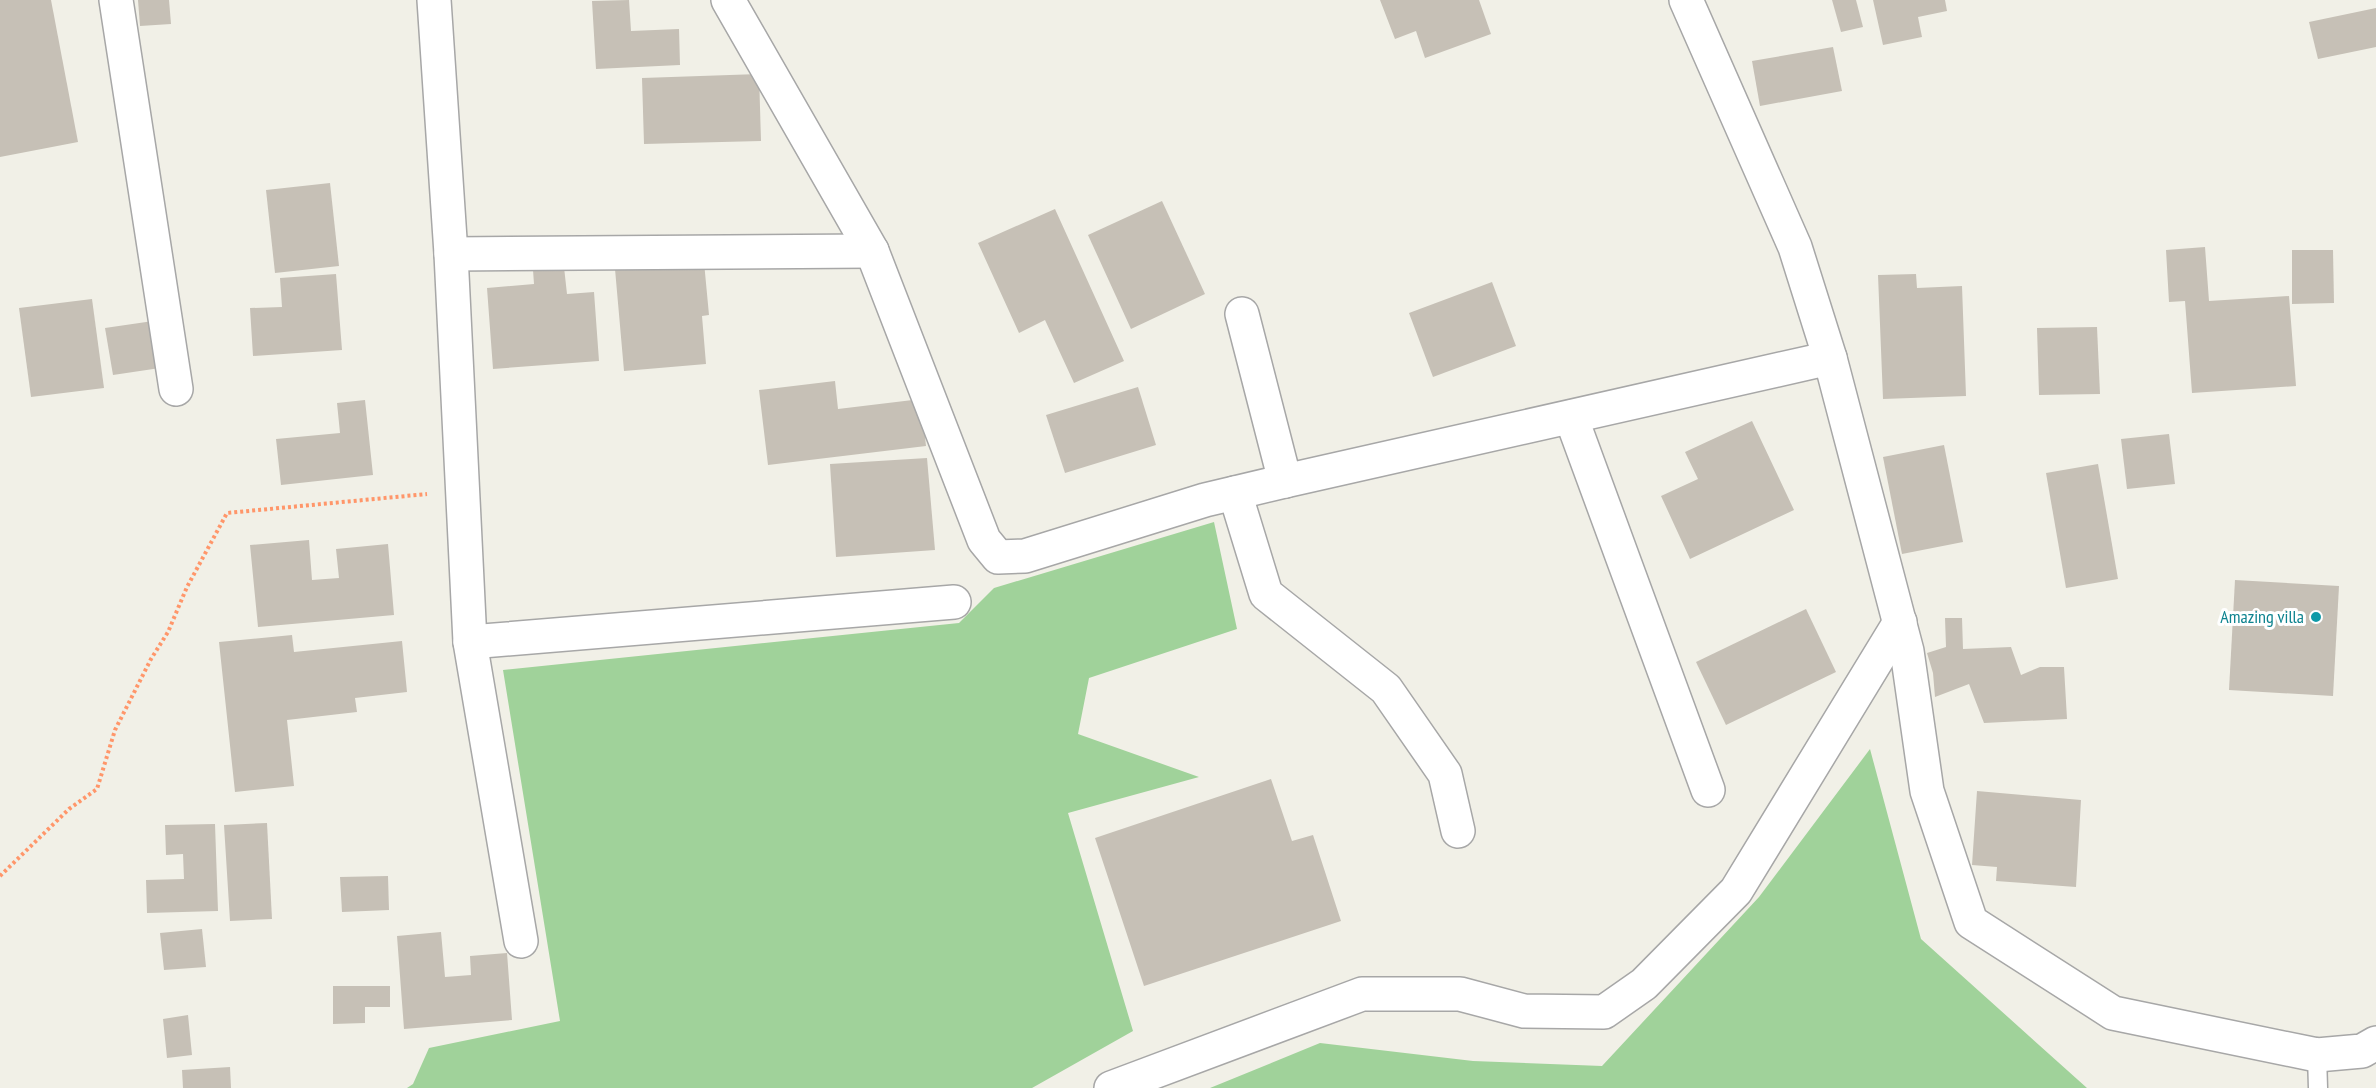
<svg xmlns="http://www.w3.org/2000/svg" width="2376" height="1088" font-family="'PT Sans Narrow',sans-serif">
<style>
.forest{fill:#a0d29a}
.building{fill:#c6c0b6}
.lines{fill:none;stroke-linecap:round;stroke-linejoin:round}
.service-casing{stroke:#a7a7a7;stroke-width:21}
.minor-casing{stroke:#a7a7a7;stroke-width:36}
.path{stroke:#ff966a;stroke-width:4;stroke-dasharray:3 3;stroke-linecap:butt}
.service{stroke:#fff;stroke-width:18}
.minor{stroke:#fff;stroke-width:33}
.culture-dot{fill:#0f9aa8;stroke:#fff;stroke-width:2}
.labels{text-anchor:middle;stroke-width:6;stroke-linejoin:round;paint-order:stroke}
.culture-label{font-size:18px;fill:#0d838f;stroke:#fff;text-anchor:end}
</style>
<rect width="100%" height="100%" fill="#f1f0e7"/>
<g class="forest">
<path d="M 1214,522 L 1237,629 L 1089,678 L 1078,734 L 1199,777 L 1068,813 L 1133,1031 L 1032,1088 L 407,1088 L 413,1084 L 429,1048 L 560,1021 L 503,670 L 959,623 L 994,588 Z"/>
<path d="M 1870,749 L 1921,939 L 2087,1088 L 1210,1088 L 1320,1043 L 1473,1061 L 1602,1066 L 1759,897 Z"/>
</g>
<g class="building">
<path d="M 0,0 L 51,0 L 78,142 L 0,157 Z"/>
<path d="M 138,0 L 169,0 L 171,24 L 140,26 Z"/>
<path d="M 629,0 L 631,31 L 679,29 L 680,65 L 596,69 L 592,1 Z"/>
<path d="M 1380,0 L 1479,0 L 1491,34 L 1425,58 L 1416,31 L 1395,39 Z"/>
<path d="M 1832,0 L 1856,0 L 1863,27 L 1841,32 Z"/>
<path d="M 1873,0 L 1945,0 L 1947,11 L 1918,17 L 1922,37 L 1883,45 Z"/>
<path d="M 2376,8 L 2376,47 L 2318,59 L 2309,22 Z"/>
<path d="M 1833,47 L 1842,91 L 1760,106 L 1752,61 Z"/>
<path d="M 759,74 L 761,141 L 644,144 L 642,78 Z"/>
<path d="M 330,183 L 339,266 L 275,273 L 266,190 Z"/>
<path d="M 1162,201 L 1205,294 L 1131,329 L 1088,235 Z"/>
<path d="M 1055,209 L 1124,361 L 1074,383 L 1045,320 L 1019,333 L 978,243 Z"/>
<path d="M 2205,247 L 2209,301 L 2289,296 L 2296,386 L 2192,393 L 2185,301 L 2169,302 L 2166,250 Z"/>
<path d="M 2292,250 L 2333,250 L 2334,303 L 2292,304 Z"/>
<path d="M 532,256 L 564,267 L 567,294 L 594,292 L 599,361 L 493,369 L 487,288 L 534,284 Z"/>
<path d="M 704,262 L 709,315 L 702,316 L 706,364 L 624,371 L 615,269 Z"/>
<path d="M 336,274 L 342,350 L 253,356 L 250,308 L 282,307 L 280,278 Z"/>
<path d="M 1916,274 L 1917,288 L 1962,286 L 1966,396 L 1883,399 L 1878,275 Z"/>
<path d="M 1492,282 L 1516,346 L 1433,377 L 1409,313 Z"/>
<path d="M 92,299 L 104,388 L 31,397 L 19,308 Z"/>
<path d="M 153,321 L 160,368 L 113,375 L 105,328 Z"/>
<path d="M 2097,327 L 2100,394 L 2039,395 L 2037,328 Z"/>
<path d="M 835,381 L 838,409 L 921,399 L 926,446 L 768,465 L 759,390 Z"/>
<path d="M 1138,387 L 1156,445 L 1065,473 L 1046,415 Z"/>
<path d="M 365,400 L 373,475 L 281,485 L 276,439 L 340,433 L 337,403 Z"/>
<path d="M 1752,421 L 1794,510 L 1690,559 L 1661,496 L 1698,479 L 1685,452 Z"/>
<path d="M 2169,434 L 2175,484 L 2127,489 L 2121,439 Z"/>
<path d="M 1944,445 L 1963,542 L 1902,554 L 1883,457 Z"/>
<path d="M 927,458 L 935,550 L 836,557 L 830,464 Z"/>
<path d="M 2098,464 L 2118,579 L 2066,588 L 2046,473 Z"/>
<path d="M 309,540 L 312,580 L 339,578 L 336,549 L 388,544 L 394,615 L 258,627 L 250,545 Z"/>
<path d="M 2235,580 L 2339,586 L 2333,696 L 2229,690 Z"/>
<path d="M 1806,609 L 1836,672 L 1726,725 L 1696,662 Z"/>
<path d="M 1945,618 L 1962,618 L 1963,649 L 2011,647 L 2021,675 L 2040,667 L 2064,667 L 2067,719 L 1984,723 L 1969,684 L 1935,697 L 1933,673 L 1927,653 L 1946,647 Z"/>
<path d="M 292,635 L 294,652 L 402,641 L 407,692 L 355,698 L 357,712 L 287,720 L 294,786 L 235,792 L 219,642 Z"/>
<path d="M 1271,779 L 1292,841 L 1313,835 L 1341,921 L 1144,986 L 1095,838 Z"/>
<path d="M 1977,791 L 2081,800 L 2076,887 L 1996,881 L 1997,867 L 1972,865 Z"/>
<path d="M 267,823 L 272,919 L 230,921 L 224,825 Z"/>
<path d="M 215,824 L 218,911 L 147,913 L 146,880 L 184,879 L 183,854 L 166,855 L 165,825 Z"/>
<path d="M 388,876 L 389,910 L 342,912 L 340,877 Z"/>
<path d="M 202,929 L 206,967 L 164,970 L 160,933 Z"/>
<path d="M 441,932 L 445,977 L 471,975 L 470,956 L 507,953 L 512,1020 L 404,1029 L 397,936 Z"/>
<path d="M 333,986 L 390,986 L 390,1007 L 365,1007 L 365,1023 L 333,1024 Z"/>
<path d="M 188,1015 L 192,1055 L 167,1058 L 163,1019 Z"/>
<path d="M 230,1067 L 231,1088 L 183,1088 L 182,1070 Z"/>
</g>
<g class="lines">
<defs>
<path id="service" d="M 2317,1055 L 2318,1088"/>
<g id="minor">
<path d="M 116,0 L 176,389"/>
<path d="M 434,0 L 451,254 L 470,642 L 521,941"/>
<path d="M 728,0 L 872,251 L 984,540 L 998,557 L 1025,556 L 1205,500 L 1285,481 L 1830,358"/>
<path d="M 1686,0 L 1795,247 L 1830,358 L 1907,651 L 1927,791 L 1971,922 L 2113,1013 L 2317,1055 L 2362,1051 L 2376,1043"/>
<path d="M 451,254 L 872,251"/>
<path d="M 1242,314 L 1285,481"/>
<path d="M 1571,417 L 1708,790"/>
<path d="M 1235,493 L 1266,594 L 1386,689 L 1445,774 L 1458,831"/>
<path d="M 470,642 L 954,602"/>
<path d="M 1111,1088 L 1362,994 L 1460,994 L 1524,1011 L 1604,1012 L 1644,984 L 1736,891 L 1900,622"/>
</g>
</defs>
<use href="#service" class="service-casing"/>
<use href="#minor" class="minor-casing"/>
<path class="path" d="M 0,876 L 69,809 L 97,789 L 115,730 L 151,659 L 168,632 L 187,587 L 227,513 L 427,494"/>
<use href="#service" class="service"/>
<use href="#minor" class="minor"/>
</g>
<circle class="culture-dot" cx="2316" cy="617" r="6"/>
<g class="labels">
<g class="culture-label">
<text x="2304" y="623">Amazing villa</text>
</g>
</g>
</svg>
